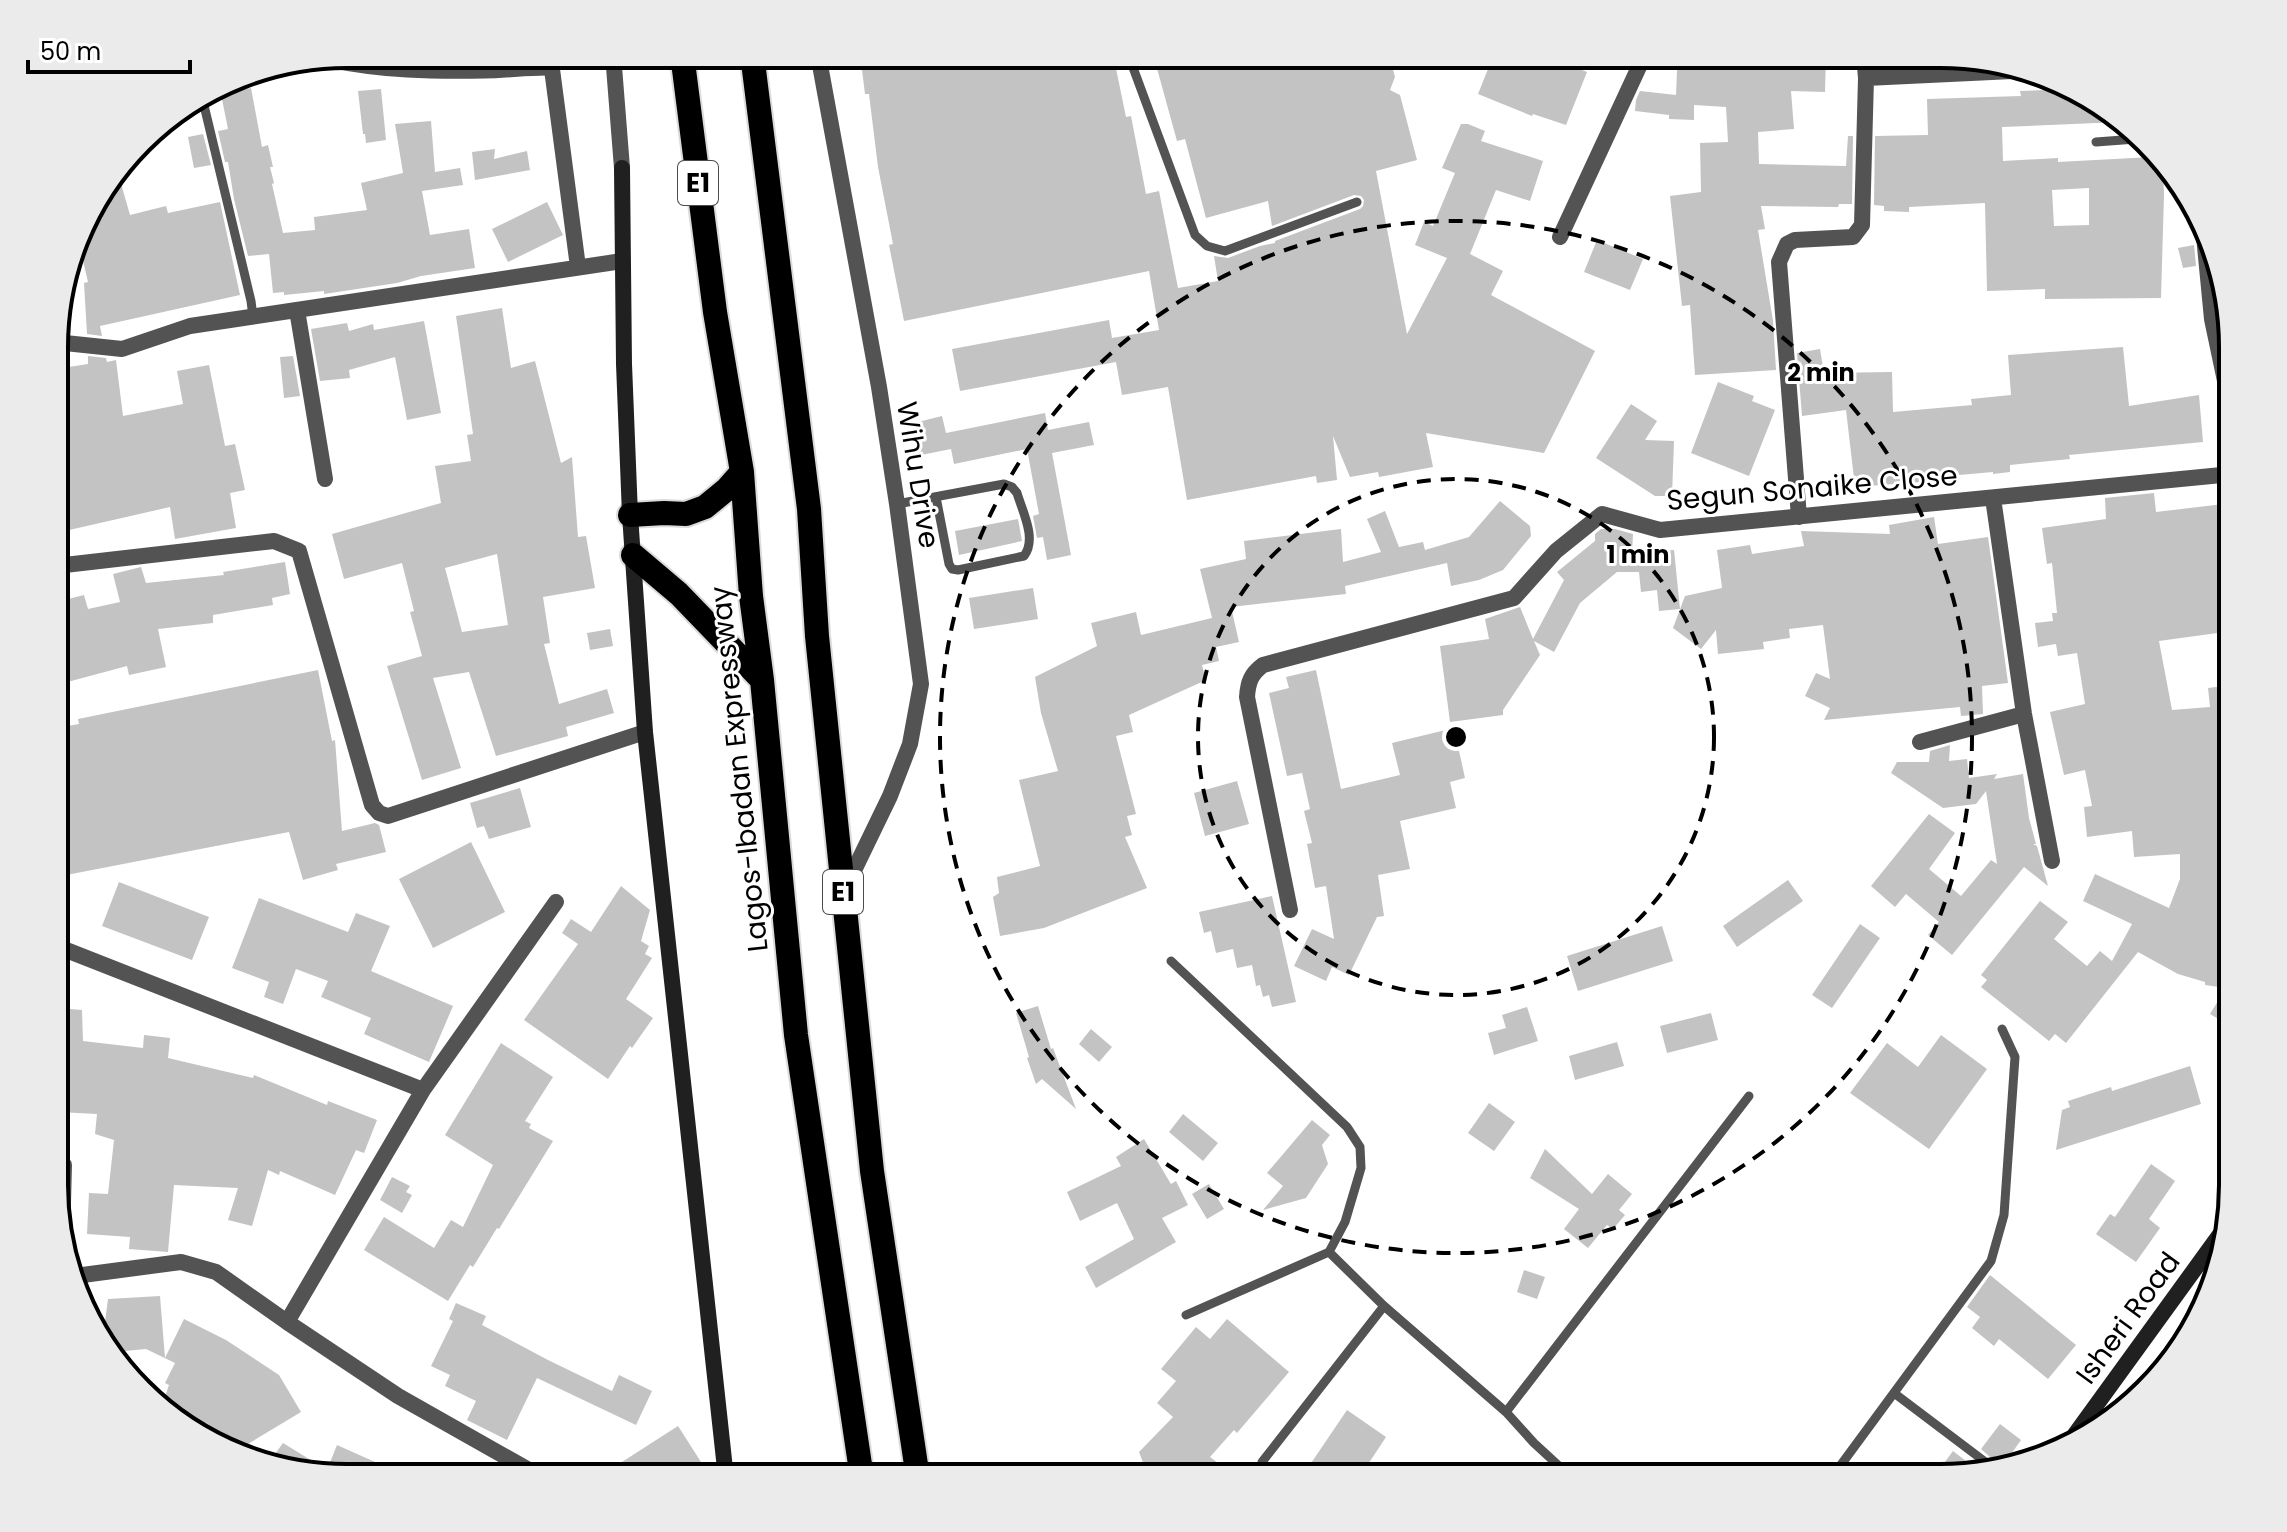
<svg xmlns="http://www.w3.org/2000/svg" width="2287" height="1532" font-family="Poppins,sans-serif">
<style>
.building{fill:#c3c3c3;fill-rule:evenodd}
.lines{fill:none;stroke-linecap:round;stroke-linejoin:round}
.highway-casing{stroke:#dbdbdb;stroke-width:28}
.lane{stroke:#535353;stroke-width:9}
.street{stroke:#535353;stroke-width:16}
.secondary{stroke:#202020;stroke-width:16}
.highway{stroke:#000;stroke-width:24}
.ring{fill:none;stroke:#000;stroke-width:4;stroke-dasharray:14 10}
.labels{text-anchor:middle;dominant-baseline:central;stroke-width:6;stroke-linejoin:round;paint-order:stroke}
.shield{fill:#fff;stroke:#4c4c4c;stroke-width:2}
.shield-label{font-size:26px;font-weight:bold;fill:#000}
.street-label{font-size:28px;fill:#000;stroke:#fff}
.rim{fill:none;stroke:#000;stroke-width:4}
.centre{fill:#000;stroke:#fff;stroke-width:4}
.ring-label{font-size:24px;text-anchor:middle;font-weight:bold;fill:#000;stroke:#fff;stroke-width:6;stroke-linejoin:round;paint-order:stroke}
</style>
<rect width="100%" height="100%" fill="#fff"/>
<!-- building -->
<path class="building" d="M860,54h253l13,63 5,-1 15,78 13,-3 19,97 40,-7 -4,-25 14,2 32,-12 15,-3v-2l85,-32 3,-3 1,-6 -3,-4 -7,-1 -82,31 -4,-25 -62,17 -21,-79 -8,2 -24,-87h236l6,23 -5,13 10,5 17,65 -41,11 31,163 40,-76 -32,-13 9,-23 9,4 22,-53 -13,-5 19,-44h7l17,7 -4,10 62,20 -13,40 -34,-11 -26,64 33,17 -12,24 104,56 -51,102 -118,-20 7,34 -54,10 -1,-5 -28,5 -17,-41 4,44 -20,3 -1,-7 -129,24 -19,-113 -46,8 -6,-33 -156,29 -8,-42 157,-29 3,18 47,-8 -10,-59 -245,50 -15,-76 4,-1 -15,-77 -9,-73h-4z
M1494,54h38l14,6 1,-4 40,16 -21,53 -33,-11 -1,2 -54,-22z
M1683,54h143l-1,38 -34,-1 3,38 -36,3 1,32 87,2 2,-30h5l-1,68h-13l-1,3 -77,-1 4,23 -7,1 15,91 3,49 -81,5 -5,-70 -8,1 -12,-110 31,-4 -1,-49 28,-1 -2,-35 -32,-2v15l-25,-1v-4l-34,-4 1,-11 4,-9 36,4 1,-25h5z
M251,88l11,59 6,-2 5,22h-3l4,16 -2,1 11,49 32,-3 -1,-13 53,-7 -6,-27 42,-10 -8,-49 36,-3 4,51 25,-4 3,17 -41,6 8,44 39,-6 6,39 -54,8 -24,7 -73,11v-3l-40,4v-3l-11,1 -4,-39 -21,2 -14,-57 -6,-37h-3l-7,-31 10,-2 -7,-35z
M381,89l5,51 -20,3 -1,-9h-2l-5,-43z
M2073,89l30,15 17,18 -118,5 1,34 55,-3v4l94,-5 11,11 1,27 -3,103 -116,1v-10l-58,2 -2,-88 -76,4v5l-25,-1v-5l-10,-1 1,-69 53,-1 -1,-36 94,-3 -1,-5zM2089,188v37l-35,1 -2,-36z
M203,134l8,31 -17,3 -6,-31z
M495,149l-1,10 33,-8 3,19 -55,10 -3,-28z
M118,173l12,42 36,-9 2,7 52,-11 20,93 -140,31 2,10 -15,-2 -3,-51 4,-1 -10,-43 6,-22z
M547,202l16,33 -55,27 -16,-33z
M1597,240l46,19 -13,31 -46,-18z
M2194,245l2,21 -13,2 -5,-20z
M502,308l9,60 24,-7 26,102 11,-6 6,80 8,-1 9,52 -52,9 7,46 -6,1 15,60 48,-15 7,24 -48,14 2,9 -72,20 -27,-84 -36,6 28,90 -39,12 -35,-114 35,-10 -12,-44 4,-1 -12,-48 -58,16 -12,-45 109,-31 -6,-37 36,-5 -4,-26 6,-1 -17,-118zM497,554l11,71 -46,7 -17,-64z
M424,321l17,92 -34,7 -12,-63 -46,13 1,8 -30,3 -9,-52 36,-6 2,8 24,-7 1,6z
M2123,347l6,59 70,-11 4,47 -134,13 1,4 -60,6v7l-17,2v-2l-45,4v4l-93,7 -9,-77 -44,6 -5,-63 23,-4 4,24 68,-1 1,40 79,-7 -1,-6 40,-4 -3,-40z
M88,356l18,2 1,4 9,-2 7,56 60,-12 -6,-33 32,-6 16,81 10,-2 10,46 -15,3 6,35 -61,11 -5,-32 -114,26v-164l32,-5z
M293,356l7,40 -16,2 -4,-41z
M1718,382l36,14 -2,5 23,9 -26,66 -58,-23z
M1631,404l26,17 -12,19 29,1 -2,55h-17l-59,-38z
M1045,413l3,17 41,-8 5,23 -42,8 19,102 -24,5 -4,-23 -6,1 -4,-22 6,-2 -12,-65 -73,15 -3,-15 -30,6 -7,-32 28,-7 4,17z
M2154,493l2,19 76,-9v26h-4l4,37v65l-73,10 13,69 38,-3 -2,-19 24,-3v342l-22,-13 16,-26 -21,-3v-3l-27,-8 -40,-22 -72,91 -11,-9 -6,7 -68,-54 6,-7 -6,-5 59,-74 28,21 -14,17 33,27 13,-15 12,10 20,-37 -49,-23 12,-27 74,34 11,-29v-25l-46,3 -2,-26 -45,6 -3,-30 8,-1 -7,-36 -21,5 -14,-63 35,-8 -8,-51 -19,3 -2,-12 -18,3 -3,-24 18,-2 -1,-8h5l-5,-50 -5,1 -5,-36 64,-9 -1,-21z
M1500,501l30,25 1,10 -28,34 -24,10 -28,6 -4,-23 -102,23 1,8 -115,13 8,35 -23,5 3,14 -17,4 4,15 -77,35 4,17 -17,4 20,78 -9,2 5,19 -7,2 22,51 -103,40 -44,8 -7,-39 6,-4 -2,-16 43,-11 -21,-86 39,-9 -17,-58 -6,-36 62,-31 -6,-23 45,-11 5,23 71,-17 -12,-49 46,-10 -2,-18 97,-12 2,33 38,-10 -14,-33 18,-8 14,36 24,-5 2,8 44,-13z
M1934,517l4,27 50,-7 20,146 -26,3 1,28 -22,2 -1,-9 -136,13 6,-12 -25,-12 11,-23 14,6 -7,-54 -34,4 1,9 -27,4 1,7 -46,5 -2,-24 -15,19 -28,-21 12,-32 37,-8 -5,-38 33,-5 2,9 52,-8 -3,-15 89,3 -1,-9z
M1018,519l4,22 -63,14 -4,-24z
M1601,529h14l18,5 -1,20 42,-4 6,59 -21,2 -2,-21 -16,2 -2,-20h-22l-37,31 -26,49 -20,-11 6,14 -37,55v5l-53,7 -10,-76 49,-7 -4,-20 35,-12 13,32 31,-59 -7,-8 38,-31v-7z
M285,562l5,32 -18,4 1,7 -60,10v8l-55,6 8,38 -37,8 -2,-9 -67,18 -4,-14v-68l28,-7 4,14 32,-7 -7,-28 28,-7 5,16 78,-8 -1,-3z
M1033,588l5,31 -64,10 -5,-31z
M610,629l3,17 -23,4 -3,-17z
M318,670l14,71 3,-1 7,91 33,-8 4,2 7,27 -50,12 2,6 -35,10 -14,-48 -233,45 6,-45 -6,-11v-93l23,-4 -1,-5z
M1316,670l25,119 59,-14 -8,-32 62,-15 11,50 -15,4 6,26 -56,13 10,48 -32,6 6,41 -7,1 -28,58 -17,-8 -6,14 -32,-15 18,-37 22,10 -8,-53 -11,2 -8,-44 5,-1 -8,-32 6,-2 -8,-36 -15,3 -18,-83 20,-5 -3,-11z
M1950,745l-1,16 18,-2 2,19 28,-4 -3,5 29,-5 6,44 7,26h-3l4,2 11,40 -24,-19 -72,88 -24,-20 11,-13 -33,-28 -11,13 -24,-21 58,-72 26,19 -26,36 32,27 30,-36 6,4 -11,-73 -10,13 -33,4 -52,-35 6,-11h32l1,-11z
M1237,781l12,43 -44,12 -11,-43z
M520,788l11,39 -42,12 -5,-13 -7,2 -7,-25z
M471,842l34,70 -72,36 -34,-69z
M1788,880l15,21 -66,46 -14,-21z
M119,882l90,35 -17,43 -90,-34z
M621,886l29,24 -9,31 8,5 -4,8 7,4 -26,41 27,19 -21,30 -2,-2 -22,33 -84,-59 54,-76 -16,-11 9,-14 20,13z
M1272,896l24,106 -24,5 -3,-12 -6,2 -3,-12 -4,1 -4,-21 -15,3 -4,-19 -17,4 -5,-22 -7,2 -5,-21z
M259,898l89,34 8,-19 34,13 -19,45 82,35 -24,56 -65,-28 7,-16 -50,-21 7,-16 -32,-12 -13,35 -19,-7 5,-15 -37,-14z
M1860,924l20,14 -48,70 -20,-13z
M1662,926l11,35 -95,30 -11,-35z
M1038,1006l13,43 2,-1 23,61 -34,-30 -6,5 -9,-26 2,-1 -13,-44z
M1527,1007l11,34 -44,14 -6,-22 18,-5 -4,-13z
M58,1008l24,2 1,31 60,7 1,-13 26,3 -2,20 85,20 1,-3 73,30 1,-4 49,19 -13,33 -8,-3 -21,45 -55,-24 -1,4 -11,-5 -16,56 -24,-6 10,-32 -64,-3 -6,67 -39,-3 1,-12 -43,-3 2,-41 19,1 6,-54 -19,-6 2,-20 -39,-2 5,-60h-6z
M1711,1013l7,27 -51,13 -7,-27z
M1091,1029l21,18 -13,15 -20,-18z
M1941,1035l46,34 -58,80 -79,-56 37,-50 31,24z
M1617,1042l7,24 -49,14 -6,-24z
M501,1043l52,34 -28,44 6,3 -2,4 24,13 -54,88 -2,-1 -24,39 -3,-2 -22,36 -84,-51 20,-33 50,31 17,-28 12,7 30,-62 -48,-30z
M2190,1066l11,38 -145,46 6,-40 8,-3 -2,-6 43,-14 1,4z
M1489,1103l26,19 -21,29 -26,-18z
M1183,1114l35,29 -15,18 -34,-29z
M1312,1120l18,15 -8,10 6,19 -22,34 -43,12 20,-24 -16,-13z
M1144,1139l27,45 5,-3 12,24 -26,13 14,24 -80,46 -11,-21 49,-28 -17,-36 -37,18 -13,-29 54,-26 -5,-9z
M1545,1149l47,45 16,-20 24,20 -13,16 6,5 -12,14 -6,-4 -19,23 -24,-19 15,-20 -49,-31z
M2151,1164l24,17 -26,38 11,9 -24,34 -40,-28 14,-20 5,3z
M392,1177l18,9 -4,6 6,3 -10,18 -22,-13z
M1209,1184l15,25 -17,10 -15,-25z
M1524,1270l21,7 -8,22 -20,-7z
M1990,1275l86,70 -28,34 -49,-40 -5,7 -22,-18 8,-11 -13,-10z
M160,1296l5,62 19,-39 42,21 53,35 22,37 -68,41 -31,-16 -15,-25 -6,13 -19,-20 7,-20 -4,-2 10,-20 -29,-14 -32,3 -1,-16 -8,-14 3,-23z
M456,1303l30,13 -4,9 66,35 64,31 7,-16 33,16 -16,34 -99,-47 -30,62 -40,-20 9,-19 -31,-15 5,-11 -19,-9 22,-45 -4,-2z
M1227,1319l62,53 -52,61 -3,-3 -24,27 28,21h-89l-10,-26 34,-35 -16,-14 19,-22 -15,-12 35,-42 14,12z
M1347,1410l39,27 -27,41h-58z
M2000,1424l21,16 -17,24 -5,1 -18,-16z
M678,1426l23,36 -25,16h-79z
M283,1443l44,27 10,-25 47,21 -5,12h-32l-80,-13z
M1953,1451l17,13 2,-3 11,9 -24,7h-25z"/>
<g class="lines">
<!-- highway casing -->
<g class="highway-casing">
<path id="highway" d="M682,54l33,258 27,160 9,124 11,84 34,355 66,443
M752,54l57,455 8,127 55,535 46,307
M630,515l34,-2 22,1 19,-7 22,-18 15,-17
M633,555l46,39 83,86"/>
</g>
<!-- lane -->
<path class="lane" d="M1128,54l67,181 12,11 18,5 132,-49
M330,63c51,11 103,12 155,11 22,0 45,-4 68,-3
M202,97l49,204 2,16
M2096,142l40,-3
M897,504l107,-20 8,3 5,6c6,20 20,46 7,63l-66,14 -6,-1 -3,-5 -13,-67
M1171,961l176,166 13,20 1,21 -16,54 -16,30 -143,63
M1329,1252l55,54 122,106 28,31 38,35
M1894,1393l98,74
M2095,1407l13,11
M1506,1412l243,-316
M1262,1462l122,-156
M1832,1477l159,-216 13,-46 11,-158 -13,-28"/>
<!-- street -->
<path class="street" d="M550,54l28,213
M613,54l9,114
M818,54l61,333 18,117 24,180 -11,60 -20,52 -46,95
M1866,78l169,-8
M2204,236l8,83 20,95
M1560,237l85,-183
M297,310l28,169
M56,340l9,3 57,6 68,-23 432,-65
M1993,498l31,216 28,147
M1799,517l-20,-255 8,-18 8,-4 58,-3 9,-12 4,-147 -2,-24
M56,566l218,-25 25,10 73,254 7,8 9,3 257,-84
M1920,742l104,-28
M1290,910l-43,-213c1,-15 4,-23 16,-32l251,-67 42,-47 46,-37 58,16 572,-56
M56,946l367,144
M62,1239l2,-74
M75,1276l106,-14 35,10 71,50 111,74 145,82
M287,1322l136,-232 133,-188
M505,1478l8,-16"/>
<!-- secondary -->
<path class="secondary" d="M622,168l2,196 6,151 15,217 81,746
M2068,1444l161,-222"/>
<!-- highway -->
<use href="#highway" class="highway"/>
</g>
<!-- distance rings -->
<g class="ring">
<circle cx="1456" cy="737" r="258"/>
<circle cx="1456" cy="737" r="516"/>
</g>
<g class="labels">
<!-- shield labels -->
<g class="shield">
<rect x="678" y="161" width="40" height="44" rx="6"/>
<rect x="823" y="870" width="40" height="44" rx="6"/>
</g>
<g class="shield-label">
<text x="698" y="183">E1</text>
<text x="843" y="892">E1</text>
</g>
<!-- street labels -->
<g class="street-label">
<text transform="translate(918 475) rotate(81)">Wihu Drive</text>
<text transform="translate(1812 488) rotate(-5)">Segun Sonaike Close</text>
<text transform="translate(739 769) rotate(-96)">Lagos-Ibadan Expressway</text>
<text transform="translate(2128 1318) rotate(-54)">Isheri Road</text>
</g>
</g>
<!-- crop -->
<path d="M0 0H2287V1532H0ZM347 68H1940A279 279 0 0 1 2219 347V1185A279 279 0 0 1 1940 1464H347A279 279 0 0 1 68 1185V347A279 279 0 0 1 347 68Z" fill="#ebebeb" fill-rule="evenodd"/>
<path class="rim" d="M347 68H1940A279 279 0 0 1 2219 347V1185A279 279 0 0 1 1940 1464H347A279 279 0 0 1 68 1185V347A279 279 0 0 1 347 68Z"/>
<circle cx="1456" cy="737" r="12" class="centre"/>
<g class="ring-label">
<text x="1821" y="381">2 min</text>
<text x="1638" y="563">1 min</text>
</g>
<!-- scale -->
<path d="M28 60v12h162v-12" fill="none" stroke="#000000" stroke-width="4"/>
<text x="40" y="60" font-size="24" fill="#000000" stroke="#ffffff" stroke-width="6" paint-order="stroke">50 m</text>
</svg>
